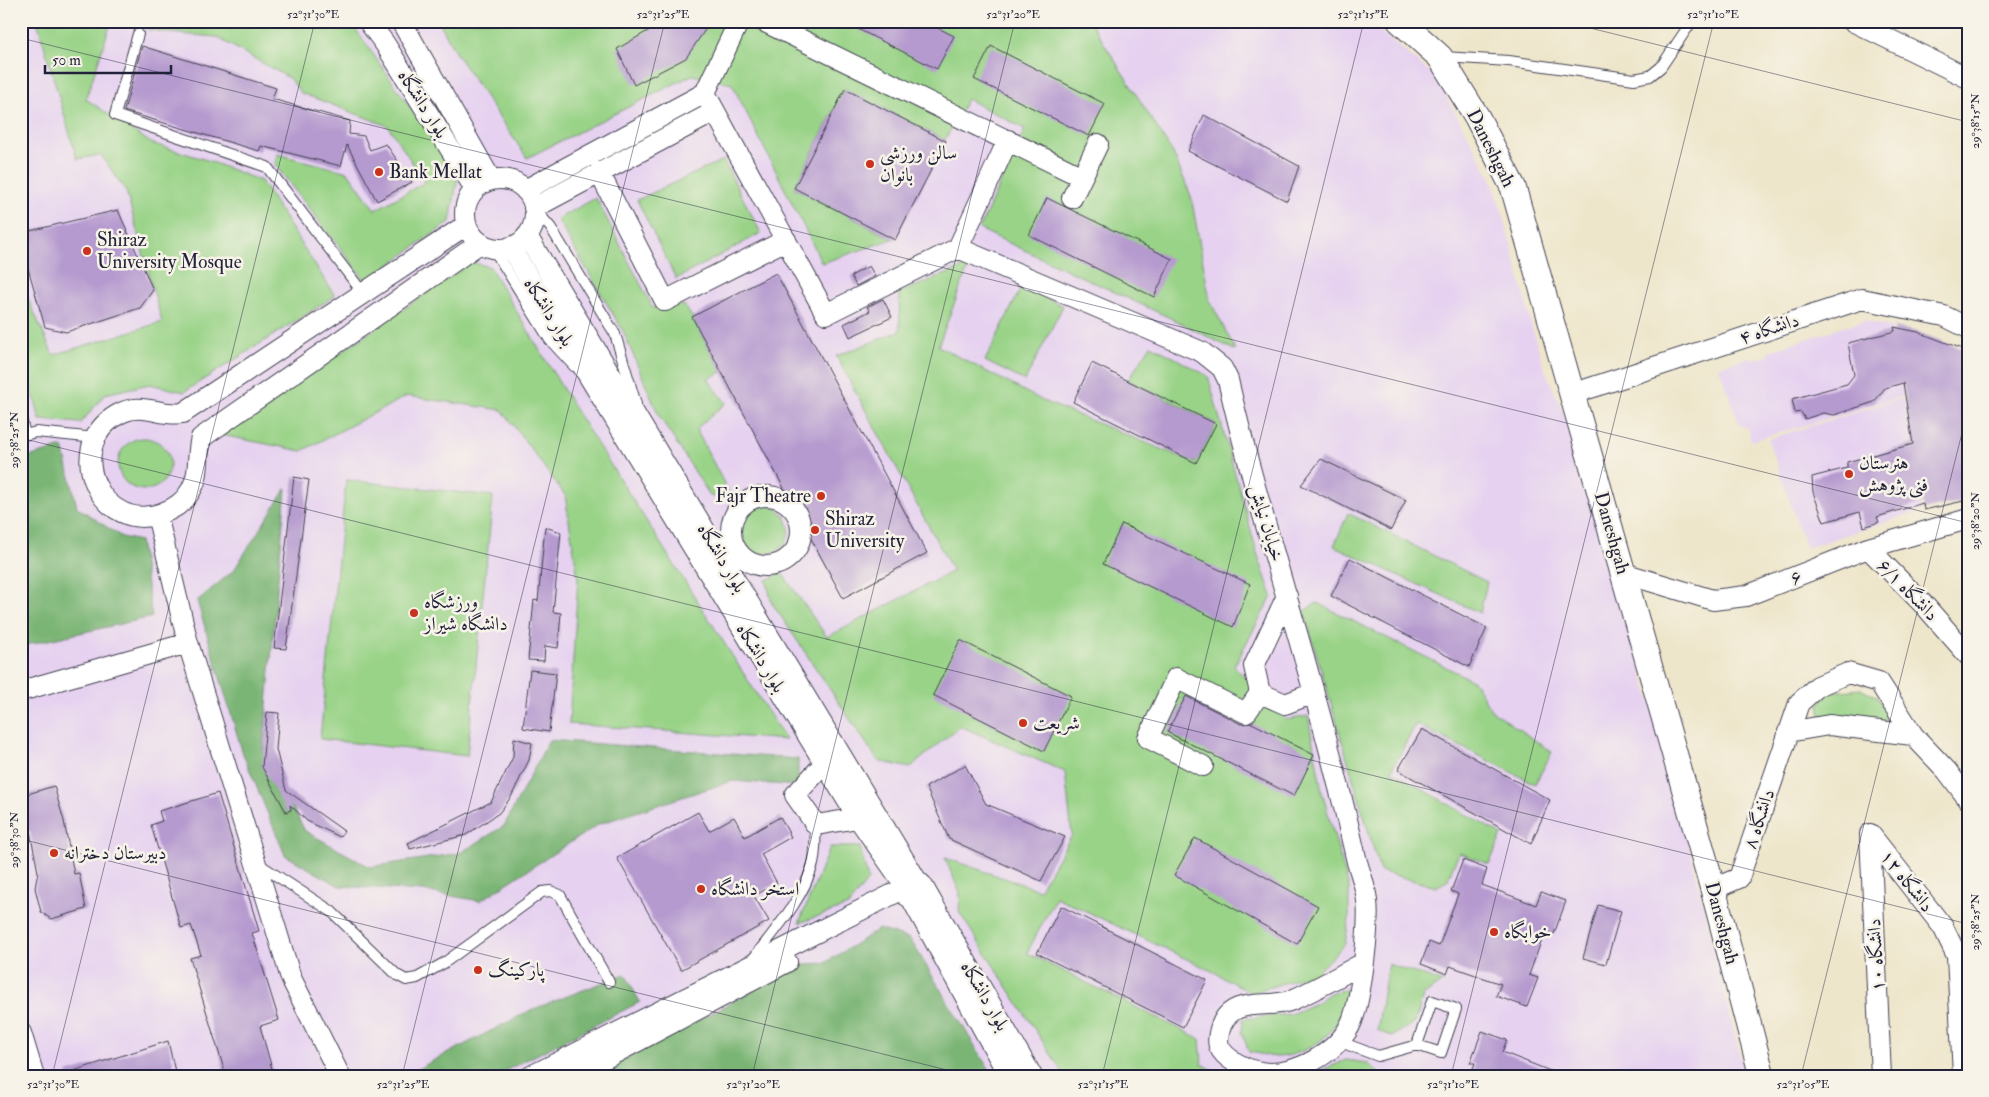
<svg xmlns="http://www.w3.org/2000/svg" width="1989" height="1097" font-family="'IM FELL Double Pica',Amiri,serif">
<style>
.built{fill:#e6d2f0}
.green{fill:#99d387;stroke:#5e7a61}
.forest{fill:#7ab574;stroke:#4e6c58}
.building{fill:#b59acf}
.lines{fill:none;stroke-linecap:round;stroke-linejoin:round}
.service-casing{stroke:#413f51;stroke-width:12}
.minor-casing{stroke:#413f51;stroke-width:22}
.tertiary-casing{stroke:#413f51;stroke-width:27}
.service{stroke:#fff;stroke-width:10}
.minor{stroke:#fff;stroke-width:20}
.tertiary{stroke:#fff;stroke-width:25}
.ticks{fill:none;stroke:#22223b;stroke-width:1;stroke-opacity:0.45}
.poi-dot{fill:#c8321e;stroke:#f7f3e8;stroke-width:2}
.labels{text-anchor:middle;dominant-baseline:central;stroke-width:5;stroke-linejoin:round;paint-order:stroke}
.street-label{font-size:19px;fill:#22223b;stroke:#f7f3e8}
.poi-label{font-size:19px;fill:#22223b;stroke:#f7f3e8;text-anchor:start}
.neatline{fill:none;stroke:#22223b;stroke-width:2}
.ticks-label{font-size:12px;text-anchor:middle;fill:#22223b}
</style>
<rect width="100%" height="100%" fill="#f7f3e8"/>
<filter id="ink" filterUnits="userSpaceOnUse"><feTurbulence type="fractalNoise" baseFrequency=".02" numOctaves="2"/><feDisplacementMap in="SourceGraphic" scale="10" xChannelSelector="R" yChannelSelector="G"/><feConvolveMatrix kernelMatrix="1 2 1 2 8 2 1 2 1" color-interpolation-filters="sRGB"/></filter>
<filter id="wash" filterUnits="userSpaceOnUse"><feTurbulence type="fractalNoise" baseFrequency=".0096" numOctaves="4" result="noise"/><feDisplacementMap in="SourceGraphic" scale="20" xChannelSelector="R" yChannelSelector="G"/><feGaussianBlur stdDeviation="1.12" result="paint"/><feColorMatrix in="noise" values="0 0 0 0 0 0 0 0 0 0 0 0 0 0 0 0 0 1.4 0 .05"/><feComposite in="paint" operator="in"/></filter>
<g filter="url(#wash)">
<rect width="100%" height="100%" fill="#eee6cb"/>
<!-- built -->
<path class="built" d="M21,21h1346l68,55 55,100 13,38 31,120 12,38 24,56 99,336 76,312h-1724z
M1863,321l28,6 13,69 -153,45 -3,-12 -8,-4 -21,-58 30,-10 3,3 16,-4v-5z
M1904,398l18,112 -116,38 -38,-109z"/>
<!-- green -->
<path class="green" d="M37,21h313l108,155 -8,46 -84,59 -91,-116 2,-11 71,18 27,38 50,-28 -37,-56 -87,-33 -12,-15 -73,-41 -48,-4 -57,-11 -25,77 65,44 56,17 54,21 74,115 -151,96 -34,-8 -45,10 -24,29 -41,-3 -19,-74v-63l32,72 109,-33 -36,-131 -25,-36 -24,4z
M439,21h651l83,132 18,43 19,105 26,50 -55,-28 -202,-94 46,-100 -58,-30 -22,41 -100,-51 -51,99 99,51 -71,24 -90,-179 -40,-9 -165,83 -72,-106z
M723,160l38,73 -85,46 -39,-79z
M596,198l57,110 31,-3 8,12 30,55 -14,7 18,24 -30,26 33,64 -18,4 -52,-81 -36,-85 -66,-112z
M472,262l18,5 85,142 211,331 -217,-16 9,-146 -13,-83 -63,-85 -95,-14 -105,55 -81,-16z
M969,265l-31,81 105,55 153,62 20,-39 -88,-44 23,-35 57,31 50,180 14,40 -38,70 53,54 21,-4 14,76 27,96v31l-4,25 -29,29 -65,20 -37,-21 -158,-75 -29,56 173,86 2,25 22,12h-159l-106,-164 1,-19 -15,-35 94,32 33,-55 -7,-63 -105,-46 -50,42 -32,-7 -106,-158 -6,-23 16,-7 45,64 126,-66 -117,-215 64,-25 -1,-38z
M1022,286l41,20 -38,75 -40,-20z
M118 464a26 26 0 1 1 52 0a26 26 0 1 1-52 0Z
M346,480l147,16 -26,260 -147,-17z
M741 530a24 24 0 1 1 48 0a24 24 0 1 1-48 0Z
M1348,513l139,69 -7,31 -146,-67z
M1317,603l157,78 17,29 61,42 -17,32 -119,-60 -25,47 111,64 -13,29 -30,-11 -12,28 -11,6 -56,-16 -76,-260z
M1862,689l15,7 12,24 -13,4 -55,-7 -2,-13 11,-12z
M830,847h30l8,33 -20,26 -49,17z
M1388,964l54,18 -19,14 -8,27 -23,13 -15,-5z
M1347,989c-2,9 -4,19 -7,27 -8,23 -40,41 -64,41 -9,-1 -18,-4 -27,-5l-7,-19 1,-14 48,-5 25,-11 14,-10z
M1346,1060l21,3 15,13h-74z"/>
<!-- forest -->
<path class="forest" d="M63,447l14,60 45,30 18,4 12,76 -131,29v-187z
M286,488l-23,263 42,80 65,36 90,-14 44,-27 45,-86 249,19v27l-66,-5 -133,43 -119,77 -57,-10 -84,-5 -54,-31 -42,-101 -46,-153 37,-31z
M879,929l31,10 83,137h-400l211,-112 21,-1z
M625,974l15,28 -145,74h-91l127,-66z"/>
<g id="blocks">
<!-- building -->
<path class="building" d="M665,21h46l-25,37 -52,27 -17,-36z
M842,21h82l30,15 -17,33z
M142,46l134,42 -4,11 78,22 -1,13 15,2 6,14 16,-6 26,38 -35,19 -30,-56 -6,21 -80,-20 -2,5 -135,-40z
M991,46l114,58 -16,32 -115,-57z
M845,89l101,52 -51,99 -101,-52z
M1204,115l95,51 -12,35 -99,-50z
M1047,198l125,61 -18,38 -125,-62z
M118,210l35,80 -13,18 -74,24 -21,-5 -24,-83v-11z
M869,266l6,10 -19,10 -5,-10z
M776,273l151,280 -84,45 -151,-281z
M883,299l9,18 -42,20 -6,-13 26,-13 -3,-4z
M1894,327l24,5 50,19v149l-44,10 -1,-7 -46,14 2,5 -15,5 -4,-15 -36,10 -11,-30 -1,-15 35,-9v-6l66,-18 -10,-61 -18,5 -11,14 -40,13 -11,-2 -18,6 -4,-7 -6,1 -3,-14 55,-15 7,-9 -6,-32 47,-12z
M1092,363l124,61 -20,39 -123,-61z
M1321,459l85,41 -15,30 -90,-45z
M294,477l15,3 -23,169 -12,-1z
M1122,524l128,60 -17,43 -130,-63z
M545,527l16,5 -8,80 8,1 -3,35 -13,-2 -1,15 -16,-1 6,-60 4,1z
M1350,558l137,70 -18,39 -138,-71z
M960,640l111,56 -27,55 -111,-56z
M530,670l26,3 -7,59 -26,-4z
M1186,696l55,28 11,-1 62,32 -20,41 -127,-64z
M267,712l12,1 -3,36 10,41 58,41 -4,6 -33,-16 -17,-16 1,5 -5,2 -24,-45z
M1422,729l128,71 -19,44 -133,-74z
M514,738l18,5 -3,17 -18,37 -12,16 -33,22 -56,14 -2,-6 83,-41 22,-45z
M965,765l21,39 79,33 -24,44 -92,-42 -23,-52z
M54,786l10,35 10,53 5,-1 7,36 -35,10 -10,-7 -6,-24 3,-16 -8,-41 -9,1v-36z
M218,793l41,138 -7,2 27,87 -19,6 14,50h-48l-36,-118 11,-3 -10,-30 -10,3 -30,-103 11,-4 -3,-10z
M698,812l11,19 25,-14 11,20 35,-20 11,20 -30,17 16,29 -23,13 15,25 -88,49 -64,-112z
M1195,838l123,68 -21,38 -123,-69z
M1463,860l24,9 -5,16 54,20 5,-13 25,9 -12,33 -9,-3 -16,44 9,3 -11,29 -31,-11 5,-12 -51,-18 -3,8 -26,-10 8,-22 10,4 19,-52 -7,-3z
M1598,905l23,6 -15,53 -23,-6z
M1061,906l146,74 -24,47 -146,-74z
M1482,1031l25,9 -5,12 61,24h-93l5,-13h-5z
M168,1041l8,35h-108l-1,-3z"/>
</g>
</g>
<g filter="url(#ink)">
<use href="#blocks" fill-opacity="0" stroke="#413f51" stroke-width="1"/>
<g class="lines">
<!-- service casing -->
<g class="service-casing">
<path id="service" d="M138,34l-23,81 152,52 96,126
M1443,57l66,4 125,18 16,-3 11,-9 31,-46
M534,208l17,20 64,106 21,70
M493,248l57,92 24,26
M21,418l4,17
M21,436l15,-4 60,6
M257,863l74,48 66,64 9,5 11,-2 27,-15 98,-71 8,-1 10,4 49,87
M753,959c22,-29 50,-60 60,-95 3,-12 2,-27 3,-39
M1338,1041l40,15 39,-11 24,8 15,-44 -24,-8 -15,44"/>
</g>
<!-- minor casing -->
<g class="minor-casing">
<path id="minor" d="M368,21l17,23 90,145
M401,21l90,159
M763,21l319,156
M1852,21l116,57
M705,93l121,221 132,-66 50,-108
M705,93l34,-72
M599,172l66,129 121,-61
M465 214a35 35 0 1 1 70 0a35 35 0 1 1-70 0Z
M525,190l180,-97
M1072,198l26,-54
M534,208l180,-96
M466,225l-283,188c-24,4 -41,-13 -66,2 -56,33 -15,121 45,98 12,-4 23,-12 29,-23 10,-17 5,-34 10,-52l279,-195
M527,236l390,645
M510,247l348,571 48,69
M958,248l244,104 20,16 6,12c31,136 77,268 110,404 7,26 13,52 19,78 4,13 9,26 10,39 3,24 -6,98 -15,120 -12,31 -59,57 -91,51 -14,-2 -36,-12 -42,-26 -2,-6 0,-14 2,-20 12,-31 47,-16 71,-26 25,-11 48,-24 71,-37
M1572,394l290,-95 82,17 24,12
M731 531a35 35 0 1 1 70 0a35 35 0 1 1-70 0Z
M157,515l31,128 103,335 49,98
M1868,548l58,59 42,48
M1623,573l90,27 33,-4 122,-48 100,-29
M1287,596l-33,70 6,27 25,11 29,-11
M21,691l167,-48
M1788,732l41,-7 84,10
M825,763l-30,32 21,30 42,-7
M1203,766l-55,-28 28,-60 70,35 14,-20
M1870,834l73,93 14,29 6,120
M1870,834l11,242
M1713,889l26,-11 60,-175 19,-17 30,-13 31,9 34,53 34,36 21,28
M924,890l-3,6 -8,3 -6,-3c-5,-12 6,-20 15,-11l110,191
M911,898l98,178
M21,1033l13,43
M531,1076l374,-188
M572,1076l215,-114"/>
</g>
<!-- tertiary casing -->
<g class="tertiary-casing">
<path id="tertiary" d="M1400,21l40,36 37,60 36,70 200,702 49,187"/>
</g>
<!-- service -->
<use href="#service" class="service"/>
<!-- minor -->
<use href="#minor" class="minor"/>
<!-- tertiary -->
<use href="#tertiary" class="tertiary"/>
</g>
</g>
<!-- ticks -->
<path class="ticks" d="M1562,21l406,101M21,38l1947,485M21,438l1947,486M21,839l950,237M52,1076l263,-1055M402,1076l263,-1055M752,1076l263,-1055M1102,1076l262,-1055M1451,1076l263,-1055M1801,1076l167,-667"/>
<!-- markers -->
<g class="poi-dot">
<circle cx="870" cy="164" r="5"/>
<circle cx="379" cy="172" r="5"/>
<circle cx="87" cy="251" r="5"/>
<circle cx="1849" cy="474" r="5"/>
<circle cx="821" cy="496" r="5"/>
<circle cx="815" cy="530" r="5"/>
<circle cx="414" cy="613" r="5"/>
<circle cx="1023" cy="723" r="5"/>
<circle cx="54" cy="853" r="5"/>
<circle cx="701" cy="889" r="5"/>
<circle cx="1494" cy="932" r="5"/>
<circle cx="478" cy="970" r="5"/>
</g>
<g class="labels">
<!-- street labels -->
<g class="street-label">
<text transform="translate(423 104) rotate(58)">بلوار دانشگاه</text>
<text transform="translate(1491 148) rotate(63)">Daneshgah</text>
<text transform="translate(549 312) rotate(58)">بلوار دانشکاه</text>
<text transform="translate(1769 329) rotate(-18)">۴ دانشگاه</text>
<text transform="translate(1267 523) rotate(74)">خیابان نیایش</text>
<text transform="translate(1612 533) rotate(74)">Daneshgah</text>
<text transform="translate(722 558) rotate(59)">بلوار دانشگاه</text>
<text transform="translate(1796 577) rotate(-22)">۶</text>
<text transform="translate(1908 590) rotate(46)">۶/۱ دانشگاه</text>
<text transform="translate(761 658) rotate(59)">بلوار دانشکاه</text>
<text transform="translate(1759 819) rotate(-71)">۸ دانشگاه</text>
<text transform="translate(1907 881) rotate(52)">۱۲ دانشگاه</text>
<text transform="translate(1722 923) rotate(75)">Daneshgah</text>
<text transform="translate(1876 955) rotate(-93)">۱۰ دانشگاه</text>
<text transform="translate(985 996) rotate(60)">بلوار دانشکاه</text>
</g>
<!-- poi labels -->
<g class="poi-label">
<text x="880" y="153">سالن ورزشی<tspan x="880" dy="22">بانوان</tspan></text>
<text x="389" y="172">Bank Mellat</text>
<text x="97" y="240">Shiraz<tspan x="97" dy="22">University Mosque</tspan></text>
<text x="1859" y="463">هنرستان<tspan x="1859" dy="22">فنی پژوهش</tspan></text>
<text x="811" y="496" text-anchor="end">Fajr Theatre</text>
<text x="825" y="519">Shiraz<tspan x="825" dy="22">University</tspan></text>
<text x="424" y="602">ورزشگاه<tspan x="424" dy="22">دانشگاه شیراز</tspan></text>
<text x="1033" y="723">شریعت</text>
<text x="64" y="853">دبیرستان دخترانه</text>
<text x="711" y="889">استخر دانشگاه</text>
<text x="1504" y="932">خوابگاه</text>
<text x="488" y="970">پارکینگ</text>
</g>
</g>
<!-- margin -->
<rect width="1989" height="1097" fill="none" stroke="#f7f3e8" stroke-width="55"/>
<!-- scale -->
<path d="M45 65v8h126v-8" fill="none" stroke="#22223b" stroke-width="2.5"/>
<text x="52" y="65" font-size="15" fill="#22223b" stroke="#f7f3e8" stroke-width="4" paint-order="stroke">50 m</text>
<rect x="28" y="28" width="1934" height="1042" class="neatline"/>
<g class="ticks-label">
<text x="313" y="18">52°31'30"E</text>
<text x="663" y="18">52°31'25"E</text>
<text x="1013" y="18">52°31'20"E</text>
<text x="1363" y="18">52°31'15"E</text>
<text x="1713" y="18">52°31'10"E</text>
<text transform="translate(1975 121) rotate(-90)" y="4">29°38'15"N</text>
<text transform="translate(14 440) rotate(-90)" y="4">29°38'25"N</text>
<text transform="translate(1975 521) rotate(-90)" y="4">29°38'20"N</text>
<text transform="translate(14 840) rotate(-90)" y="4">29°38'30"N</text>
<text transform="translate(1975 922) rotate(-90)" y="4">29°38'25"N</text>
<text x="53" y="1088">52°31'30"E</text>
<text x="403" y="1088">52°31'25"E</text>
<text x="753" y="1088">52°31'20"E</text>
<text x="1103" y="1088">52°31'15"E</text>
<text x="1453" y="1088">52°31'10"E</text>
<text x="1803" y="1088">52°31'05"E</text>
</g>
</svg>
